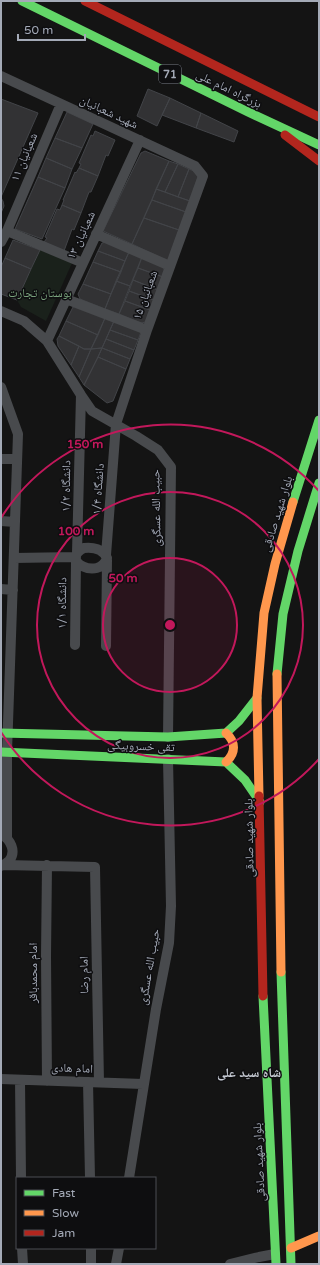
<svg xmlns="http://www.w3.org/2000/svg" width="320" height="1265" font-family="'Varela Round','Noto Naskh Arabic',sans-serif">
<style>
.green{fill:#1a211b}
.building{fill:#323234;stroke:#424448}
.lines{fill:none;stroke-linecap:round;stroke-linejoin:round}
.street{stroke:#484a4d;stroke-width:10}
.fast{stroke:#63d668;stroke-width:9}
.slow{stroke:#ff974d;stroke-width:9}
.jam{stroke:#b3261e;stroke-width:9}
.ring{fill:none;stroke:#c2185b;stroke-width:2}
.labels{text-anchor:middle;dominant-baseline:central;stroke-width:3;stroke-linejoin:round;paint-order:stroke}
.shield{fill:#0e0e10;stroke:#777b85;stroke-width:1}
.shield-label{font-size:11px;font-weight:bold;fill:#a4aab7}
.street-label{font-size:12px;fill:#a4aab7;stroke:#0e0e10}
.park-label{font-size:12px;fill:#7aa37d;stroke:#0e0e10}
.neighbourhood-label{font-size:13px;font-weight:bold;fill:#c5c9d2;stroke:#0e0e10}
.centre{fill:#c2185b;stroke:#0e0e10;stroke-width:2}
.ring-label{font-size:12px;text-anchor:middle;font-weight:bold;fill:#c2185b;stroke:#0e0e10;stroke-width:3;stroke-linejoin:round;paint-order:stroke}
</style>
<rect width="100%" height="100%" fill="#141414"/>
<!-- green -->
<path class="green" d="M40,250l32,13 -26,58 -25,-14 -4,-7z"/>
<!-- building -->
<path class="building" d="M148,89l22,9 -13,28 -20,-10z
M170,98l31,15 -5,15 -34,-13z
M1,99l37,14 -37,84z
M67,112l26,12 -11,24 -27,-10z
M201,113l37,18 -4,11 -38,-14z
M95,131l20,9 -7,16 -2,-1 -8,21 -19,-8 2,-4 -2,-1 12,-28 2,1z
M55,138l27,10 -10,21 -26,-11z
M145,151l24,10 -37,83 -29,-13 38,-78z
M46,158l26,11 -7,19 -27,-11z
M169,161l9,3 -13,28 -9,-3z
M178,164l11,5 -11,28 -13,-5z
M79,168l19,8 -7,16h-2l-8,21 -19,-8 2,-5h-1l12,-28 1,1z
M189,169l7,3 2,5 -8,24 -12,-4z
M38,177l27,11 -23,51 -27,-10z
M156,189l34,12 -4,11 -34,-12z
M1,198l2,3 1,5 -3,7z
M152,200l34,12 -7,18 -35,-12z
M62,205l19,8 -7,17 -2,-1 -8,22 -20,-9 3,-4 -2,-1 12,-28 3,1z
M144,218l35,12 -11,31 -36,-17z
M13,240l27,10 -9,19 -26,-11z
M106,242l23,10 -4,9 -27,-10 4,-8z
M98,251l27,10 -4,11 -28,-10z
M129,252l13,5 -12,29 -14,-5z
M142,257l21,10 2,4 -2,6 -25,-9z
M5,258l26,11 -14,31 -16,-6v-27z
M93,262l28,10 -10,22 -28,-10z
M138,268l25,9 -5,13 -25,-10z
M133,280l25,10 -4,10 -25,-9z
M116,281l14,5 -11,28 -14,-5z
M83,284l28,10 -6,15 -25,-10 -2,-5z
M129,291l25,9 -4,10 -25,-9z
M125,301l25,9 -4,12 -5,1 -22,-9z
M76,306l29,12 -7,17 -32,-14 7,-14z
M105,318l9,3 -12,27 -11,1z
M66,321l32,14 -7,14h-7l-25,-13z
M114,321l27,11 -3,8 -28,-10z
M110,330l28,10 -4,10 -28,-11z
M59,336l20,10 -8,19 -13,-19 -1,-7z
M106,339l28,11 -4,9 -28,-11z
M79,346l5,3h7l-12,28 -8,-12z
M102,348l28,11 -4,10 -28,-12z
M102,348l-4,9 -14,28 -5,-8 12,-28z
M98,357l28,12 -13,32 -6,2 -23,-18z"/>
<g class="lines">
<!-- street -->
<path class="street" d="M1,76l194,90 8,10 -56,154 -31,94 -10,131
M7,231l76,32
M96,234l74,32
M1,242l6,-11 54,-127
M66,299l81,31
M1,311l23,10 23,20 34,54 11,16 44,25 22,14 13,17 -3,270
M47,341l93,-201
M1,387l17,47 -11,318v86
M1,459h16
M1,521l14,1
M84,548c9,-1 19,1 23,10 -7,23 -49,3 -23,-10z
M77,553l4,-158
M14,558l62,-1
M1,589l12,1
M75,645l1,-84
M106,646l1,-86
M4,865l91,2 4,215
M47,865l-1,91 1,125
M1,866c4,-1 5,-3 8,-5 8,-10 1,-22 -8,-27
M1,1079l142,5
M20,1080l1,98
M88,1082l2,96
M129,1178l27,-169 13,-66 2,-37 -3,-147
M22,1248l1,16
M91,1248v16
M116,1264l3,-16
M230,1264l29,-7 16,-3"/>
<!-- fast -->
<path class="fast" d="M22,1l226,111 71,33
M293,502l26,-82
M277,674l6,-60 15,-63 21,-68
M1,733l167,4 58,-4 13,-12 18,-23
M1,752l225,10 19,18 15,22
M281,972l10,292
M263,996l13,268"/>
<!-- slow -->
<path class="slow" d="M277,674l4,298
M226,733c10,9 10,20 0,29
M259,796l-2,-98 7,-85 11,-49 18,-62
M291,1248l28,-12"/>
<!-- jam -->
<path class="jam" d="M85,1l234,116
M285,135l34,26
M259,796l4,200"/>
</g>
<!-- distance rings -->
<circle cx="170" cy="625" r="67" fill="#c2185b" fill-opacity=".12"/>
<g class="ring">
<circle cx="170" cy="625" r="67"/>
<circle cx="170" cy="625" r="133"/>
<path d="M319 759A200 200 0 0 1 1 732M1 518A200 200 0 0 1 319 491"/>
</g>
<g class="labels">
<!-- shield labels -->
<rect class="shield" x="159" y="65" width="22" height="18" rx="3"/>
<g class="shield-label">
<text x="170" y="74">71</text>
</g>
<!-- street labels -->
<g class="street-label">
<text transform="translate(229 89) rotate(26)">بزرگراه امام علی</text>
<text transform="translate(109 112) rotate(25)">شهید شعبانیان</text>
<text transform="translate(24 157) rotate(-67)">شعبانیان ۱۱</text>
<text transform="translate(81 235) rotate(-65)">شعبانیان ۱۳</text>
<text transform="translate(145 295) rotate(-70)">شعبانیان ۱۵</text>
<text transform="translate(66 486) rotate(-89)">دانشگاه ۱/۲</text>
<text transform="translate(98 489) rotate(-86)">دانشگاه ۱/۴</text>
<text transform="translate(156 508) rotate(-91)">حبیب الله عسگری</text>
<text transform="translate(277 514) rotate(-73)">بلوار شهید صادقی</text>
<text transform="translate(62 603) rotate(-89)">دانشگاه ۱/۱</text>
<text transform="translate(141 746) rotate(2)">تقی خسروبیگی</text>
<text transform="translate(249 838) rotate(-91)">بلوار شهید صادقی</text>
<text transform="translate(149 967) rotate(-80)">حبیب الله عسگری</text>
<text transform="translate(33 973) rotate(-90)">امام محمدباقر</text>
<text transform="translate(84 975) rotate(-91)">امام رضا</text>
<text transform="translate(72 1068) rotate(2)">امام هادی</text>
<text transform="translate(259 1162) rotate(-93)">بلوار شهید صادقی</text>
</g>
<!-- park labels -->
<g class="park-label">
<text x="40" y="293">بوستان تجارت</text>
</g>
<!-- neighbourhood labels -->
<g class="neighbourhood-label">
<text x="249" y="1073">شاه سید علی</text>
</g>
</g>
<circle cx="170" cy="625" r="6" class="centre"/>
<g class="ring-label">
<text x="85" y="448">150 m</text>
<text x="76" y="535">100 m</text>
<text x="123" y="582">50 m</text>
</g>
<!-- border -->
<rect width="320" height="1265" fill="none" stroke="#a4aab7" stroke-width="4"/>
<!-- legend -->
<rect x="16" y="1177" width="140" height="72" fill="#0e0e10" stroke="#4a4c53"/>
<rect x="24" y="1190" width="20" height="6" fill="#63d668" stroke="#4a4c53"/>
<text x="52" y="1197" font-size="12" fill="#a4aab7">Fast</text>
<rect x="24" y="1210" width="20" height="6" fill="#ff974d" stroke="#4a4c53"/>
<text x="52" y="1217" font-size="12" fill="#a4aab7">Slow</text>
<rect x="24" y="1230" width="20" height="6" fill="#b3261e" stroke="#4a4c53"/>
<text x="52" y="1237" font-size="12" fill="#a4aab7">Jam</text>
<!-- scale -->
<path d="M18 34v6h67v-6" fill="none" stroke="#a4aab7" stroke-width="2"/>
<text x="24" y="34" font-size="12" fill="#a4aab7" stroke="#0e0e10" stroke-width="3" paint-order="stroke">50 m</text>
</svg>
